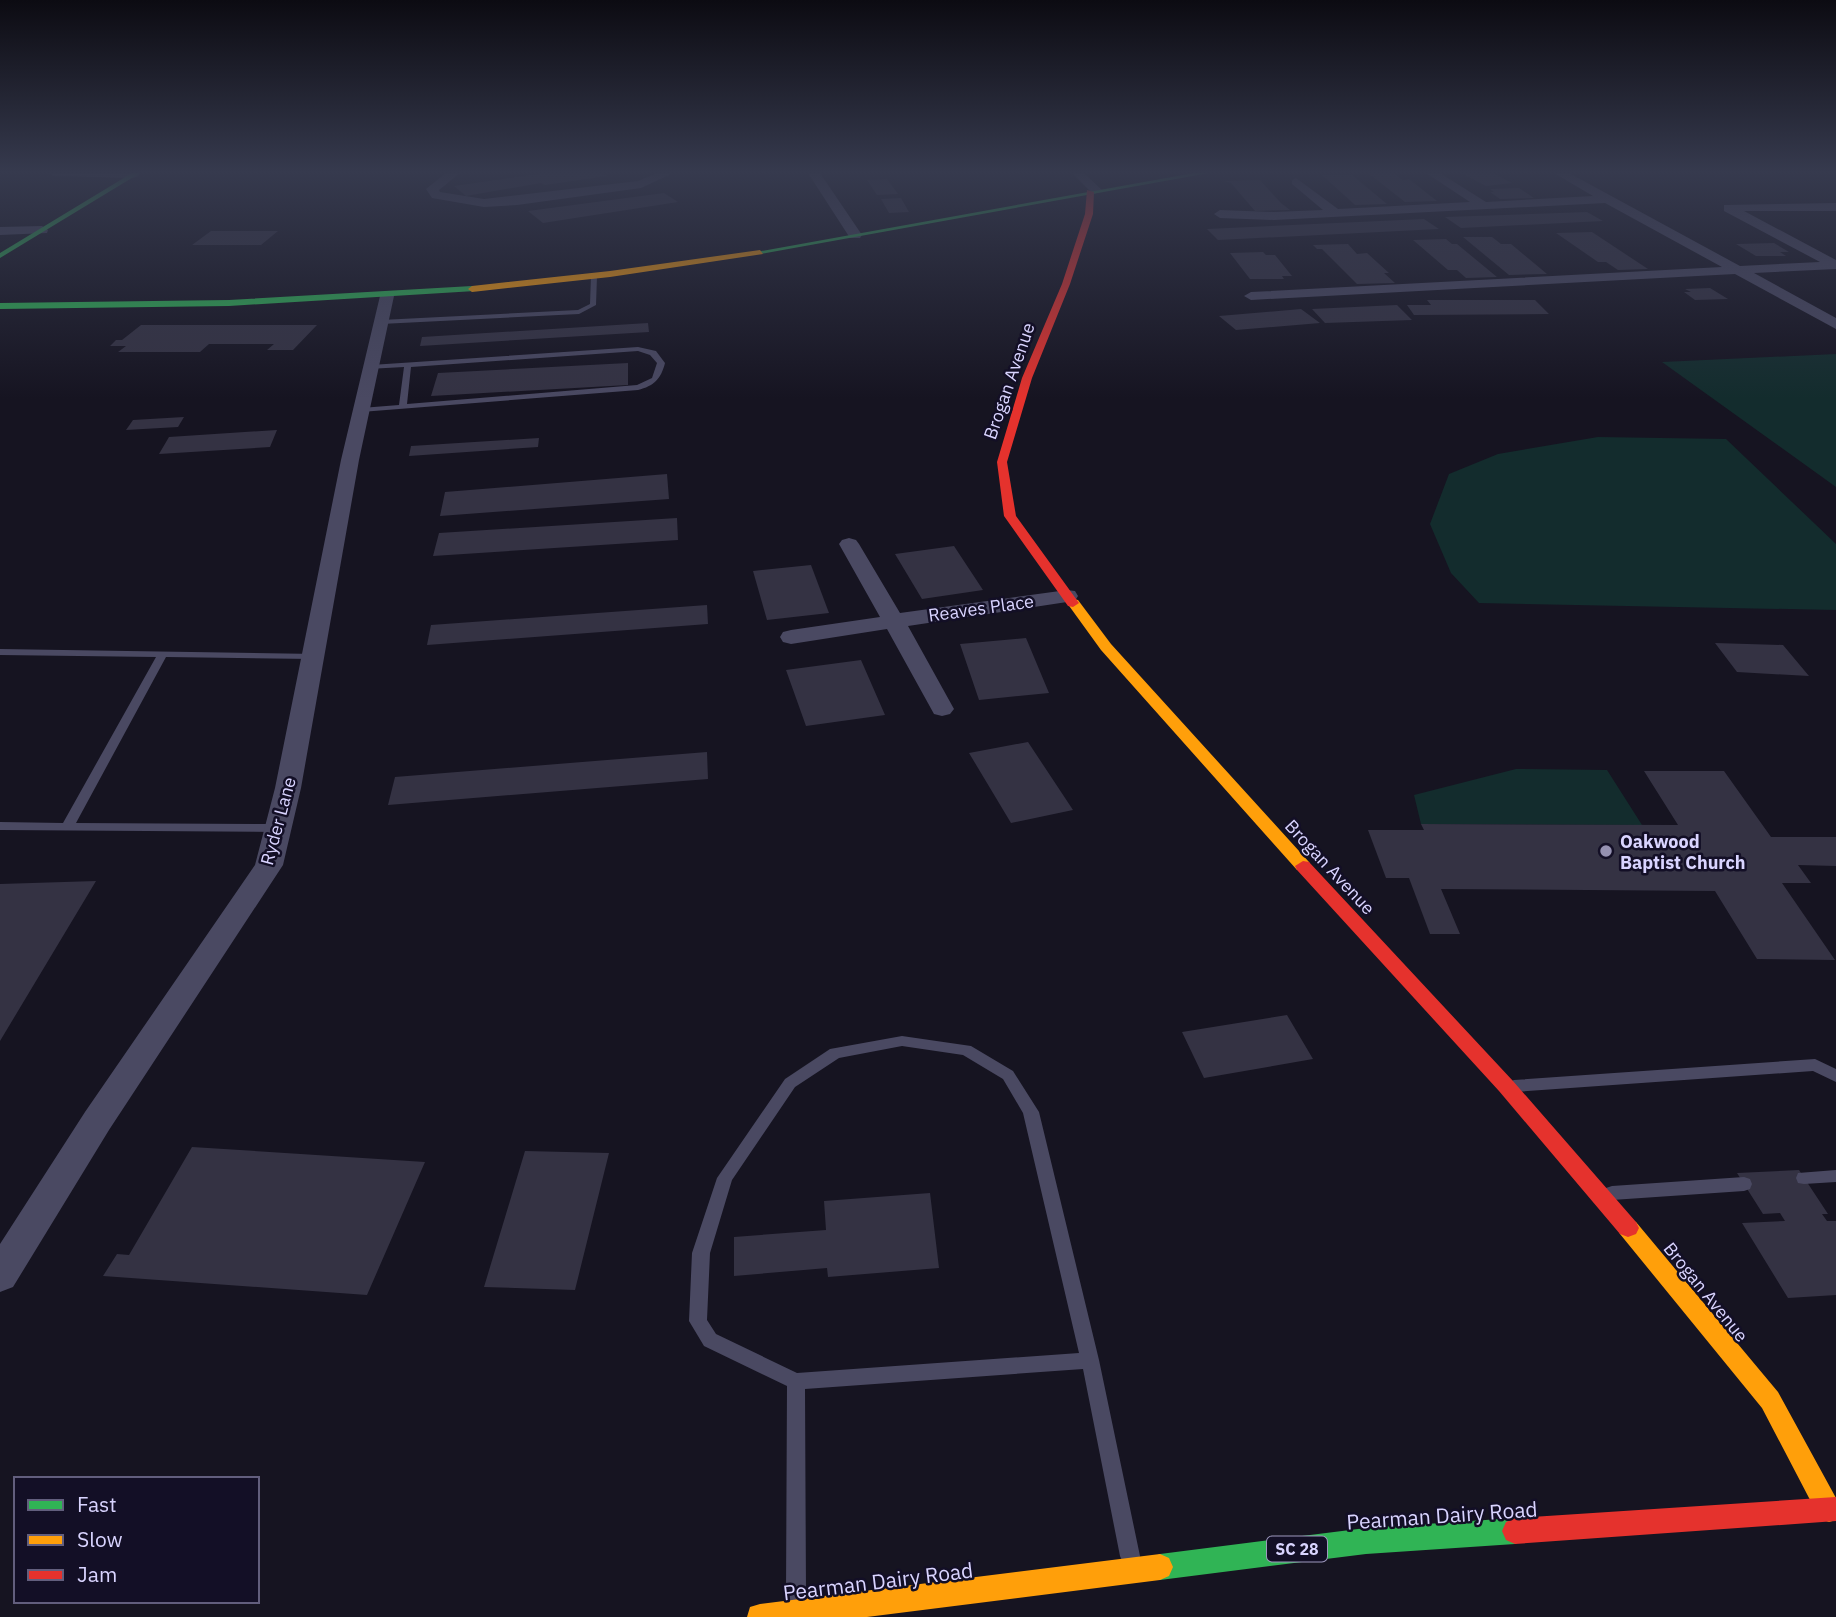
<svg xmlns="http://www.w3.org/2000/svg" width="1836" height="1617" font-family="'IBM Plex Sans',sans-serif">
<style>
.green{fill:#132c2d}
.building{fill:#343243}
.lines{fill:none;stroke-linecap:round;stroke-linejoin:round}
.lane{fill:#4a4962;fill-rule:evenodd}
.street{fill:#4a4962;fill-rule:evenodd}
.fast{fill:#30b455;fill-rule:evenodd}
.slow{fill:#ff9f0a;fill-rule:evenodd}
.jam{fill:#e5322d;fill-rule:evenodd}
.poi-dot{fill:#9591b1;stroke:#130f26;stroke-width:2.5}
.labels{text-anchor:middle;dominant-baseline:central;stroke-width:5;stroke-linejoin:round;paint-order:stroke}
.shield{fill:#130f26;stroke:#9e99be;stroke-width:2}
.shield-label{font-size:16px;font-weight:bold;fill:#d9d4ff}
.street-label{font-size:18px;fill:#d9d4ff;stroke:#130f26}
.poi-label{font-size:18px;font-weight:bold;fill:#d9d4ff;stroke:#130f26;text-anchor:start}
.near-street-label{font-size:21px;fill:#d9d4ff;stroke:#130f26}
</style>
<rect width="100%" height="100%" fill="#161421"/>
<!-- green -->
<path class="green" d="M1836,354v133l-174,-125z
M1598,437l128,2 110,105v66l-357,-7 -28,-30 -21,-49 19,-50 49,-20z
M1516,769l91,1 35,55 -221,-1 -7,-29z"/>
<!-- building -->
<path class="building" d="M545,173h57l5,3 -62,9 -4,-2 -75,13 -12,-10z
M1368,173h26l9,7 6,-1 28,22 -32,1z
M1461,173h32l19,10 -26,3z
M1322,175h30l35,29 -32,1z
M887,179l11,15 -21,1 -10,-15z
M1260,180l21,23 9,7 -35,1 -24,-28 -7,-2z
M1519,188l15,10 -34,1 -10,-7h4l-4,-3z
M664,193l14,9 -135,21 -15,-12z
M901,198l8,14 -20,1 -8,-14z
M1587,212l16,9 -142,7 -16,-11z
M1424,219l15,10 -221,11 -11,-11z
M211,231h67l-17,14h-69z
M1592,232l56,37 -30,1 -12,-8h-8l-42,-29z
M1463,237h29l9,7h10l36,30 -38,1z
M1446,239l6,5h5l40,33 -31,1 -9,-8h-9l-35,-30z
M1774,243l15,9h-9l6,4h-30l-20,-12z
M1348,244l9,10 10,-1 22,20h-5l11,10 -38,1 -35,-35h-5l-4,-4z
M1263,252l3,3h9l17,21h-10l2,3h-34l-20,-26z
M1710,288l18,11 -33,1 -11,-8h7l-6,-3z
M1427,300h108l14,14 -135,1 -7,-10h24z
M1397,305l15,15 -87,3 -13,-14z
M1301,309l19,14 -84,7 -17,-14z
M648,323l1,9 -229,14 2,-9z
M141,325h176l-24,25h-26l7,-6h-65l-9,8h-82l8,-6h-16l6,-6h6z
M628,363v22l-197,11 7,-23z
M184,417l-6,10 -52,3 7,-10z
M277,430l-7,17 -111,7 10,-17z
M539,438l-1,9 -129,9 2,-10z
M667,474l2,25 -229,17 5,-24z
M677,518l1,22 -245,16 6,-23z
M954,546l29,44 -61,9 -27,-45z
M811,565l18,48 -62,7 -14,-49z
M707,605l1,19 -281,21 4,-20z
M1026,638l23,55 -70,7 -19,-56z
M1715,643l68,2 26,31 -72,-4z
M861,660l24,55 -79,11 -20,-56z
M1028,742l45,68 -62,13 -42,-70z
M707,752l1,27 -320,26 7,-28z
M1644,771h80l47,66h65v29l-38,-1 13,18h-29l53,77 -78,-1 -42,-68 -274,-2 19,45h-30l-21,-56h-23l-18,-48h56l-3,-6 257,1z
M96,881l-96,160v-157z
M1287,1015l26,44 -109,19 -22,-46z
M192,1147l233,15 -58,133 -264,-19 14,-22 12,1z
M525,1151l84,2 -34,137 -91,-3z
M1799,1170l29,44h-6l5,7h9v74l-48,3 -46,-75 43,-2 -5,-8 -17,1 -26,-41z
M930,1193l9,75 -111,9 -1,-9 -93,8v-39l92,-7 -2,-29z"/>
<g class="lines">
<!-- lane -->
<path class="lane" d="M594,274l3,2 -1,29 -17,9 -198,10 -4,-2 4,-2 197,-10 12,-6 1,-28z
M638,347l18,4 9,12c-4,16 -11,23 -27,27l-277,22 -4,-2 4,-2 38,-3 5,-38 -36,2v-4h3zM638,351l12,4 7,8 -5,15 -15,7 -230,19 4,-37z
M0,649l317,5 1,2 -1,2 -4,1 -147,-2 -90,166 203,1 6,4 -6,4 -279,-2v-8l63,1 93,-166 -156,-2z
M902,1036l69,10 42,25 26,41 60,248 41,196 -3,7 -7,3 -7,-3 -3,-7 -37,-187 -278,20 1,205 -3,7 -7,3 -7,-3 -3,-7 1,-208 -83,-40 -15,-25 3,-68 25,-75 68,-99 45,-30zM902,1046l61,9 40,24 20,34 56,240 -282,20 -81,-39 -9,-14 3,-67 22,-73 63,-93 44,-29z
M1815,1059l21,10v13l-23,-11 -299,21 -5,-2 -3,-4 3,-4 5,-2z
M1836,1170v12l-32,2 -6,-1 -2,-5 2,-5z
M1744,1177l6,2 2,5 -2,5 -6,2 -132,9 -6,-2 -2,-5 2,-5 6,-2z"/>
<!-- street -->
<path class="street" d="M48,173h90l2,2 -6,3 -80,-2z
M446,173h14l-21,17 1,2 44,7 154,-18 19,-8h16l-32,15 -124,17 -33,2 -52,-9 -6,-9z
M808,173h12l42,62 -2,3h-10z
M1072,173h12l19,18 -10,3z
M1426,173h14l46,29 107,-6 -39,-23h15l171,93 80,-4 -96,-51v-6l112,-2v8h-92l92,49v9l-82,4 82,45v11l-101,-55 -484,26 -7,-4 7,-4 471,-25 -117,-64 -331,17 -54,-2 -6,-4 6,-4 54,2 49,-2 -31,-26v-4l4,-2 42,31 132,-7z
M42,226l6,4 -1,3 -47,2v-8z
M387,292l7,4 -35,164 -58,328 -18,77 -174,265 -96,157 -13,5v-48l85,-132 170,-247 20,-77 66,-328 39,-164z
M849,538l7,2 3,4 41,69 167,-23 8,1 3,5 -3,5 -8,1 -159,24 46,83 -4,5 -8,2 -8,-2 -47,-85 -96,15 -8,-2 -3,-5 3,-5 8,-2 89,-13 -41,-73 3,-4z"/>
<!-- fast -->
<path class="fast" d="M132,173h8l-140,85v-5z
M1194,173h15l-449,81 -4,-2z
M472,286l3,1v4l-246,15 -229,3v-6l229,-3z
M1515,1518l9,4 4,9 -4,9 -9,4 -149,10 -206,26 -9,-4 -4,-9 4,-9 9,-4 206,-26z"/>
<!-- slow -->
<path class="slow" d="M760,250l3,4 -153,23 -138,15 -4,-3 4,-3 138,-15z
M1073,599l5,1 33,44 198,218 2,4 -2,4h-12l-196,-220 -34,-47z
M1628,1219l8,3 142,170 58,106v22l-7,2 -9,-3 -58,-111 -142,-174 -3,-6 3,-6z
M1160,1554l9,4 4,9 -4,9 -9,4 -293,37h-120l3,-10 10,-3z"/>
<!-- jam -->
<path class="jam" d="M1087,190l7,2 -1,22 -23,70 -38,94 -25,84 9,54 63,87 -6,4 -5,-1 -64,-90 -7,-54 25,-84 40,-94 23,-70z
M1303,861l6,1 204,219 123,141 3,6 -3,6 -8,3 -8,-3 -121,-143 -202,-221 -2,-4z
M1836,1497v24l-321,23 -9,-4 -4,-9 4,-9 9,-4z"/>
</g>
<!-- sky -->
<linearGradient id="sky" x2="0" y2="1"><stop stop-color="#0c0b12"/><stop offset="0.43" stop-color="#363a4e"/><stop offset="1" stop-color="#363a4e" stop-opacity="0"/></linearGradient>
<rect width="1836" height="399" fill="url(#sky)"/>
<!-- markers -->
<circle class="poi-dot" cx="1606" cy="851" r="7"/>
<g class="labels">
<!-- shield labels -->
<rect class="shield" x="1267" y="1536.5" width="60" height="25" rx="5"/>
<g class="shield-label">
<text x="1297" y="1549">SC 28</text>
</g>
<!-- street labels -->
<g class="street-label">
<text transform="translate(1009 381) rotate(-71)">Brogan Avenue</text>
<text transform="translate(981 608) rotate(-8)">Reaves Place</text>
<text transform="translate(278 821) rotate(-75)">Ryder Lane</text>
<text transform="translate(1330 867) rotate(47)">Brogan Avenue</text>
<text transform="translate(1706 1292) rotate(51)">Brogan Avenue</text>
</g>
<!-- poi labels -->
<g class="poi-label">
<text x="1620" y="841">Oakwood<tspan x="1620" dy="21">Baptist Church</tspan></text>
</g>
<!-- near-street labels -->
<g class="near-street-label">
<text transform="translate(1442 1515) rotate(-4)">Pearman Dairy Road</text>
<text transform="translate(878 1581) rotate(-7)">Pearman Dairy Road</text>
</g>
</g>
<!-- legend -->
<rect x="14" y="1477" width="245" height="126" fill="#130f26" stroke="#625e7d" stroke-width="2"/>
<rect x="28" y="1500" width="35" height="10" fill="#30b455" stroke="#625e7d" stroke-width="2"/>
<text x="77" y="1512" font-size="21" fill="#d9d4ff">Fast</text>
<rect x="28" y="1535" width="35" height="10" fill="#ff9f0a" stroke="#625e7d" stroke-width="2"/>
<text x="77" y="1547" font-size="21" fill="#d9d4ff">Slow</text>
<rect x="28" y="1570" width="35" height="10" fill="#e5322d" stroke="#625e7d" stroke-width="2"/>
<text x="77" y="1582" font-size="21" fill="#d9d4ff">Jam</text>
</svg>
